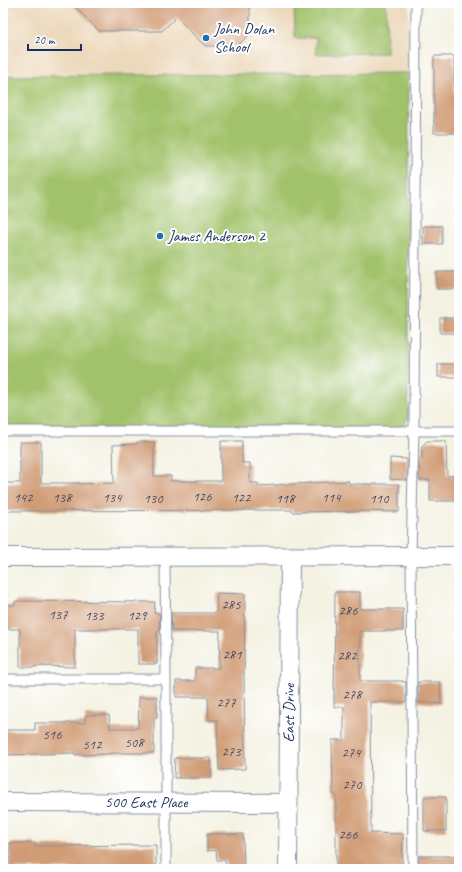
<svg xmlns="http://www.w3.org/2000/svg" width="462" height="872" font-family="Caveat,sans-serif">
<style>
.built{fill:#ecd8ba}
.green{fill:#a1c26b;stroke:#5e7864}
.building{fill:#d09c76}
.lines{fill:none;stroke-linecap:round;stroke-linejoin:round}
.service-casing{stroke:#8890a0;stroke-width:11}
.minor-casing{stroke:#8890a0;stroke-width:20}
.service{stroke:#fff;stroke-width:9}
.minor{stroke:#fff;stroke-width:18}
.poi-dot{fill:#1f6fb2;stroke:#fff;stroke-width:1.5}
.labels{text-anchor:middle;dominant-baseline:central;stroke-width:4;stroke-linejoin:round;paint-order:stroke}
.number-label{font-size:14px;fill:#484a64}
.poi-label{font-size:16px;fill:#1b2f5e;stroke:#fff;text-anchor:start}
.street-label{font-size:16px;fill:#1b2f5e;stroke:#fff}
</style>
<rect width="100%" height="100%" fill="#fff"/>
<filter id="ink" filterUnits="userSpaceOnUse"><feTurbulence type="fractalNoise" baseFrequency=".025" numOctaves="2"/><feDisplacementMap in="SourceGraphic" scale="8" xChannelSelector="R" yChannelSelector="G"/><feConvolveMatrix kernelMatrix="1 2 1 2 8 2 1 2 1" color-interpolation-filters="sRGB"/></filter>
<filter id="wash" filterUnits="userSpaceOnUse"><feTurbulence type="fractalNoise" baseFrequency=".012" numOctaves="4" result="noise"/><feDisplacementMap in="SourceGraphic" scale="16" xChannelSelector="R" yChannelSelector="G"/><feGaussianBlur stdDeviation="0.9" result="paint"/><feColorMatrix in="noise" values="0 0 0 0 0 0 0 0 0 0 0 0 0 0 0 0 0 1.4 0 .05"/><feComposite in="paint" operator="in"/></filter>
<g filter="url(#wash)">
<rect width="100%" height="100%" fill="#f4f2e2"/>
<!-- built -->
<path class="built" d="M3,3h406v70l-406,3z"/>
<!-- green -->
<path class="green" d="M294,3h92l1,50 -71,1v-16h-21z
M409,73l-1,345 -3,6 -6,5h-396v-353z"/>
<g id="blocks">
<!-- building -->
<path class="building" d="M71,3h179v31l-13,12h-32l-29,-29 -14,14h-63z
M434,56h20v37h3v40h-23z
M423,226h19v18h-19z
M437,272h22v17h-22z
M440,318h19v15h-19z
M438,364h21v13h-21z
M221,441h21v22h8v20h8v3l91,-5v3h50v28l-40,-1 -67,1v-2l-286,1 -1,-28h15v-41h21v41h38v1l35,-1 -1,-38 24,-1v-2h17v34h17v5h50z
M427,441h19l1,35 12,-1v26h-29v-21h-11v-21h3v-13z
M390,458l17,1v21l-17,-1z
M335,592h25v17h43v22h-43v50h43v1h3v20h-36l1,131 32,1 -1,35h-66v-74h-3l-1,-55h12v-33h-10z
M217,593l28,1 -1,79 1,96 -26,1 -2,-50h-8l-1,-23h-32v-16h19v-13h24l1,-37h-48l-1,-18h45z
M15,601l140,1 -1,11h5l1,18h-3v33h-19v-35h-63v38l-39,-1v1h-16v-38h-17v-24h12z
M418,682h22l1,22 -23,-2z
M139,697h18v21h-3v35h-44v1l-35,1v-2l-72,2v-25h32v-7h50v-8h24l1,13h28z
M175,758h36v20h-37z
M424,797h22v34h-22z
M207,834h36l1,35h-18l-1,-9h-8l-1,-10 -9,1z
M10,843h25v3l121,-1v24h-146z
M419,856h40v13h-40z"/>
</g>
</g>
<g filter="url(#ink)">
<use href="#blocks" fill-opacity="0" stroke="#8890a0" stroke-width="1"/>
<g class="lines">
<!-- service casing -->
<g class="service-casing">
<path id="service" d="M3,431h456
M165,557l1,122v190
M3,679h163
M413,869l-2,-313 3,-125 2,-428"/>
</g>
<!-- minor casing -->
<g class="minor-casing">
<g id="minor">
<path d="M3,557l456,-1"/>
<path id="s1" d="M3,802l285,1"/>
<path id="s2" d="M288,869l2,-312"/>
</g>
</g>
<!-- service -->
<use href="#service" class="service"/>
<!-- minor -->
<use href="#minor" class="minor"/>
</g>
</g>
<!-- markers -->
<g class="poi-dot">
<circle cx="206" cy="38" r="4"/>
<circle cx="160" cy="236" r="4"/>
</g>
<g class="labels">
<!-- number labels -->
<g class="number-label">
<text x="202" y="496">126</text>
<text x="23" y="497">142</text>
<text x="62" y="497">138</text>
<text x="112" y="497">134</text>
<text x="241" y="497">122</text>
<text x="331" y="497">114</text>
<text x="153" y="498">130</text>
<text x="285" y="498">118</text>
<text x="379" y="498">110</text>
<text x="231" y="604">285</text>
<text x="348" y="610">286</text>
<text x="58" y="614">137</text>
<text x="94" y="615">133</text>
<text x="137" y="615">129</text>
<text x="232" y="654">281</text>
<text x="347" y="655">282</text>
<text x="352" y="694">278</text>
<text x="226" y="702">277</text>
<text x="52" y="734">516</text>
<text x="134" y="742">508</text>
<text x="92" y="744">512</text>
<text x="231" y="751">273</text>
<text x="351" y="752">274</text>
<text x="352" y="784">270</text>
<text x="348" y="834">266</text>
</g>
<!-- poi labels -->
<g class="poi-label">
<text x="214" y="29">John Dolan<tspan x="214" dy="18">School</tspan></text>
<text x="168" y="236">James Anderson 2</text>
</g>
<!-- street labels -->
<g class="street-label">
<text stroke="none"><textPath href="#s2" startOffset="156">East Drive</textPath></text>
<text stroke="none"><textPath href="#s1" startOffset="143">500 East Place</textPath></text>
</g>
</g>
<!-- margin -->
<rect width="462" height="872" fill="none" stroke="#fff" stroke-width="16"/>
<!-- scale -->
<path d="M28 44v6h53v-6" fill="none" stroke="#1b2f5e" stroke-width="2"/>
<text x="34" y="44" font-size="12" fill="#1b2f5e" stroke="#ffffff" stroke-width="3" paint-order="stroke">20 m</text>
</svg>
